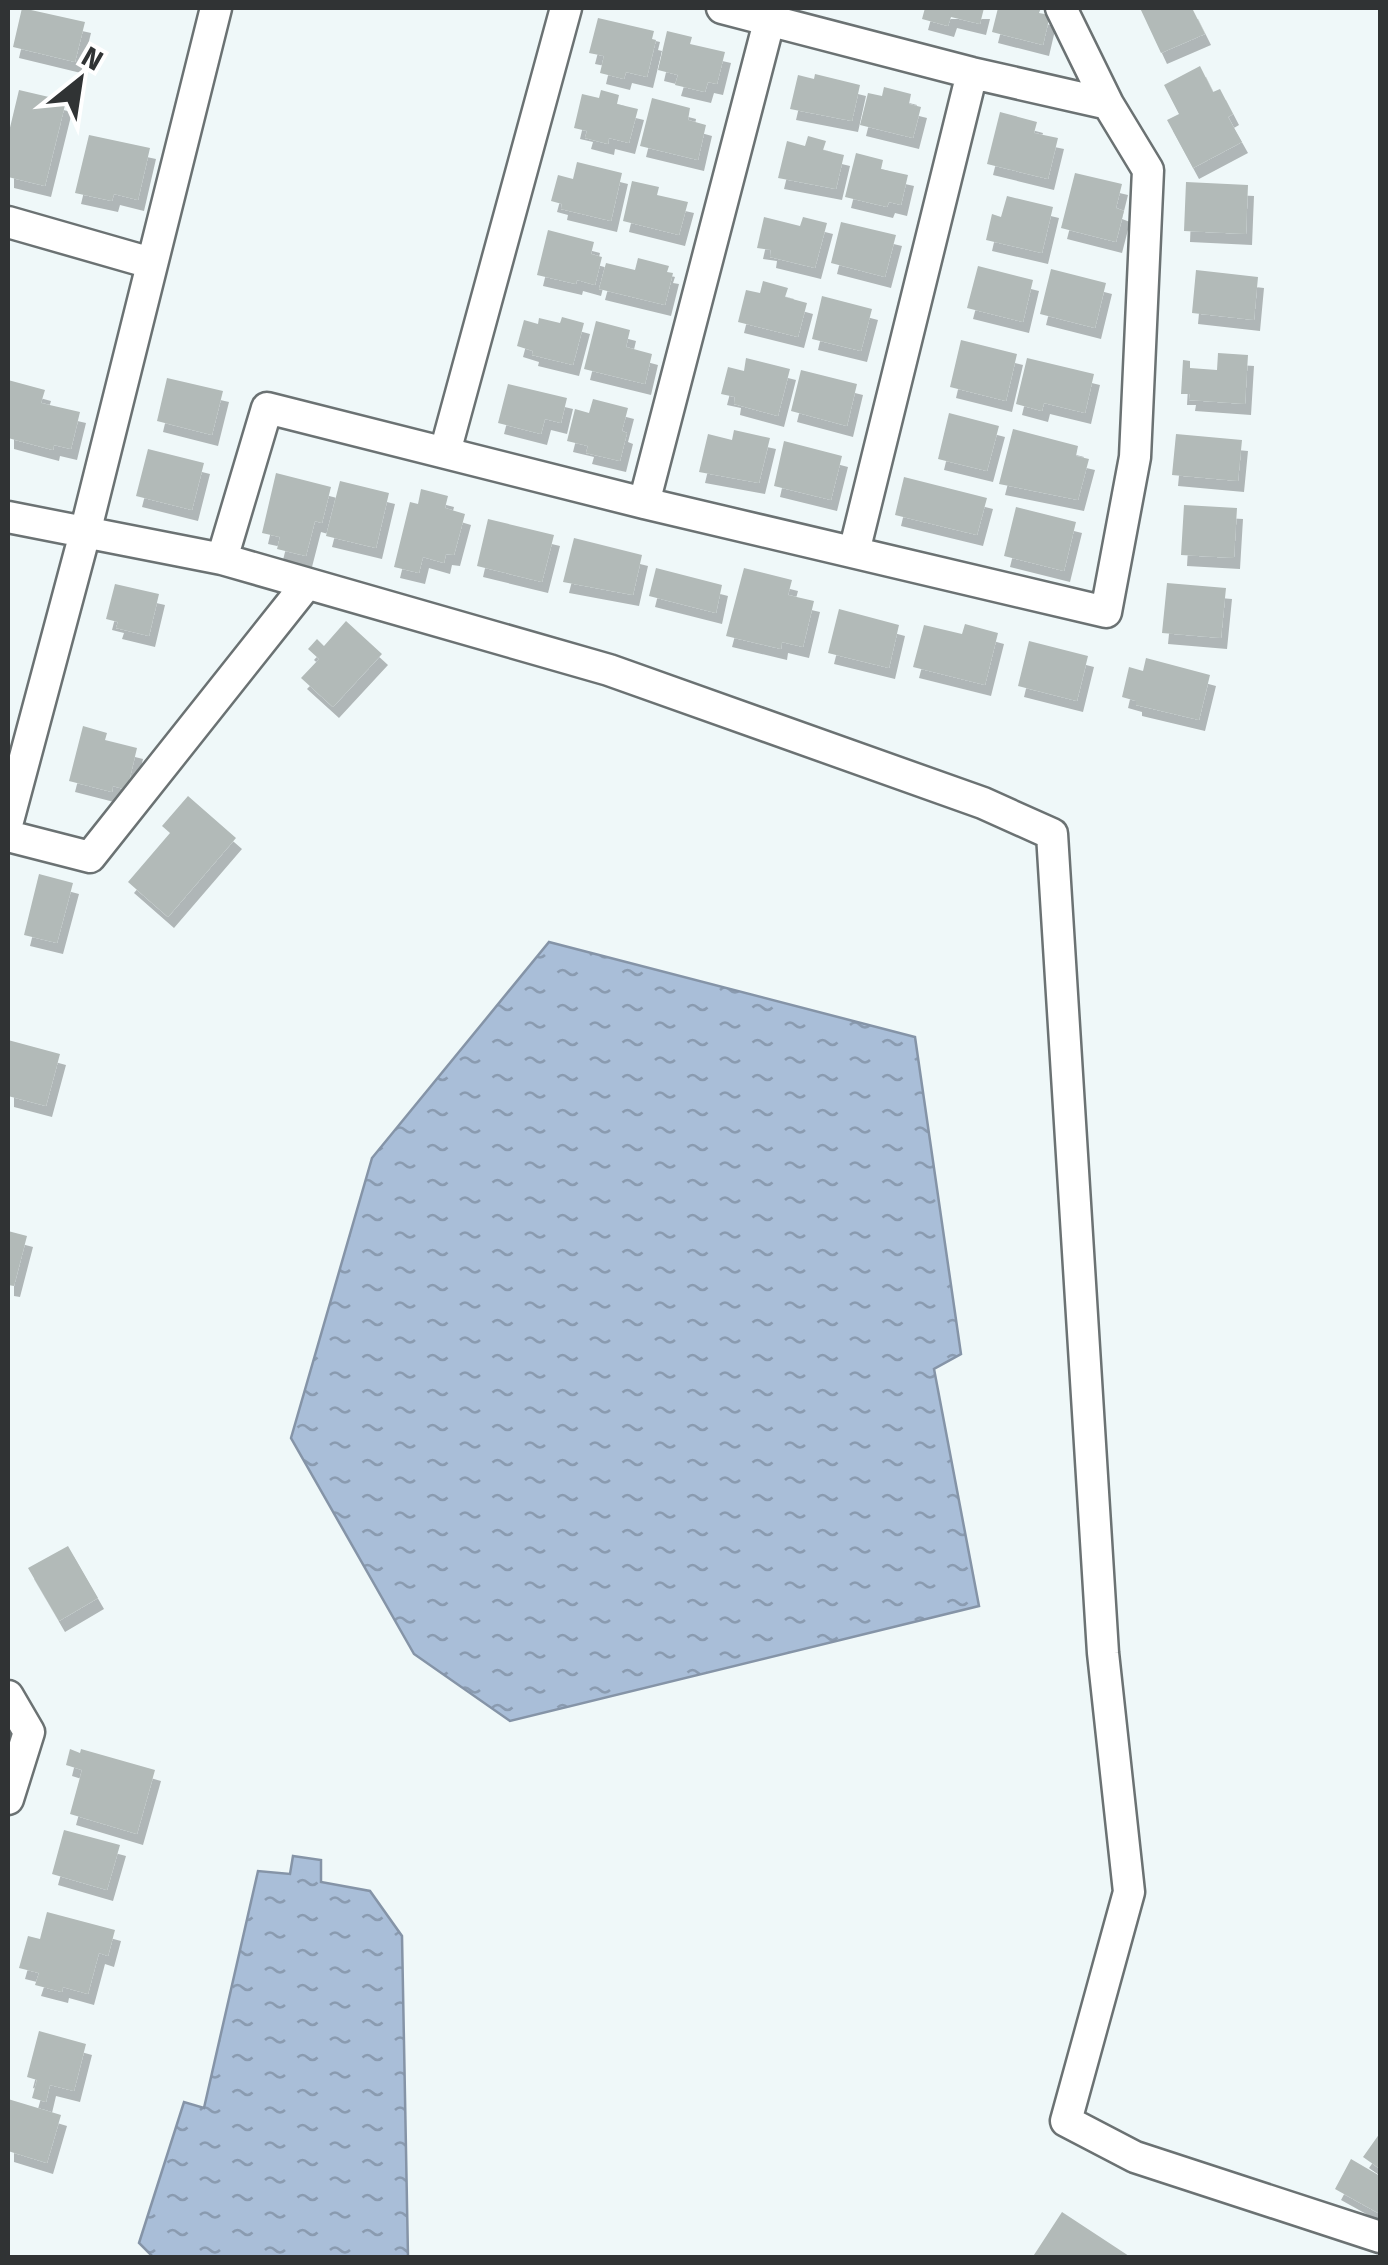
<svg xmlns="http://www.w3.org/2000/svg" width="1388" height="2265" font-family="'Fira Sans',sans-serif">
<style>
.water{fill:url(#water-ripples);stroke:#8594a7;stroke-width:2.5}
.building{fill:#b2bab8;filter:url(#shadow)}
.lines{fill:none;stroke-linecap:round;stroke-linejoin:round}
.minor-casing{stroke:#6b7273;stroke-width:35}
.minor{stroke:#fff;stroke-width:30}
</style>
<defs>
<pattern id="water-ripples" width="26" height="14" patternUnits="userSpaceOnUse" patternTransform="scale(2.5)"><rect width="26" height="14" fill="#a9bed8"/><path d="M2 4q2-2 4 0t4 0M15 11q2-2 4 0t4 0" fill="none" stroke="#8a9bb0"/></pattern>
<filter id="shadow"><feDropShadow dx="6" dy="11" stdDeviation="0" flood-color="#0004"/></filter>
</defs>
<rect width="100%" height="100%" fill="#eff8f9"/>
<!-- water -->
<path class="water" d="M549,942l366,95 46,317 -27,15 45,237 -469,115 -96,-67 -123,-216 81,-280z
M293,1856l28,4v22l49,9 32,45 6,321h-255l-14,-14 45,-141 20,6 54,-237 32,3z"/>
<!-- building -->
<path class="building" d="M22,8l63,14 -10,40 -62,-15z
M925,8h59l-4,16 -29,-7 -3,9 -26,-7z
M998,8h43l-2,5 11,2 -7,30 -51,-13z
M1140,8h52l13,26 -44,19z
M598,18l56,13 -2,8 4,1 -9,37 -21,-5 -2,7 -24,-6 4,-17 -15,-3z
M667,31l25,6 -2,7 35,8 -8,32 -9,-2 -3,10 -30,-7 3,-10 -20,-5z
M1200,66l13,26 7,-3 13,25 -5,3 14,25 -49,26 -26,-48 12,-6 -15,-29z
M815,74l45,11 -8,36 -62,-12 8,-34 16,4z
M884,87l27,7 -2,10 12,3 -8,31 -53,-13 8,-32 14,3z
M19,90l47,11 -21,85 -37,-9v-41z
M601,90l18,5 -2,9 21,5 -9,34 -20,-5 -1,6 -23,-6 2,-7 -13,-3 8,-34 17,4z
M652,98l38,10 -2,12 18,5 -8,35 -58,-14z
M1000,112l37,10 -3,11 24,5 -10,41 -61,-15z
M89,135l61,13 -12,52 -24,-6 -2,7 -37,-8z
M808,136l18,5 -3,9 21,5 -8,34 -58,-11 9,-37 18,5z
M856,153l27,7 -2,9 27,6 -7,30 -12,-3 -2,5 -42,-10z
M577,162l45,11 -11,48 -50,-12 1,-5 -11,-3 7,-26 15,4z
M1075,173l47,11 -6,24 8,3 -8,31 -55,-14z
M632,181l27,6 -2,8 31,7 -9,33 -56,-14z
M1186,182l62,3 -2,49 -62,-3z
M1007,196l46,11 -11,46 -56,-13 6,-26 9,3z
M764,217l36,9 3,-9 24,6 -12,45 -45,-11 1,-7 -14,-2z
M841,222l55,13 -11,42 -54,-14z
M548,230l46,12 -3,12 11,3 -7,28 -18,-5 -1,4 -39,-9z
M638,258l31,8 -2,6 6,1 -8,32 -66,-16 7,-26 29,7z
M978,266l55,14 -10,42 -56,-14z
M1051,269l55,14 -11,45 -55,-14z
M1196,270l62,7 -4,43 -62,-7z
M763,281l25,7 -3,9 22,6 -9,34 -60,-15 8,-32 14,3z
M822,296l50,13 -11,42 -49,-12z
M562,317l22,6 -11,42 -41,-10 1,-4 -16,-5 7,-26 14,4 1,-6 21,5z
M596,321l34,9 -4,17 26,7 -7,30 -61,-15z
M961,340l56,14 -11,47 -56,-14z
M1218,353l30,2 -3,49 -56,-4 1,-6h-9l2,-34 7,1v7l27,2z
M746,358l44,11 -12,47 -44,-12 1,-7 -14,-3 7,-27 16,4z
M1027,358l67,16 -9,39 -41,-10 -2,8 -26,-7z
M801,370l56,14 -10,42 -56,-15z
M167,378l56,13 -11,44 -55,-14z
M8,380l37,10 -4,13 39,9 -9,37 -17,-4 -1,5 -45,-12z
M508,384l59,14 -6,25 -16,-4 -4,15 -43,-11z
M593,399l35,9 -6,23 5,2 -7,28 -34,-8 2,-7 -21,-5 8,-32 14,4z
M949,413l50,13 -12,45 -49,-12z
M1013,429l65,17 -2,10 13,3 -11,41 -79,-16z
M734,430l36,8 -11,45 -60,-11 9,-38 24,6z
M1176,434l66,6 -4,41 -66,-6z
M784,441l58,15 -11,44 -57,-14z
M148,449l56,14 -12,47 -56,-14z
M276,473l55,14 -9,36 -7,-2 -9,35 -29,-7 3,-12 -18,-4z
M904,477l83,21 -10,37 -82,-20z
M340,481l49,12 -13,55 -50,-12z
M421,489l27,7 -3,12 20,6 -11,41 -8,-1 -2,9 -21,-6 -4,16 -25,-6 16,-65 8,2z
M1184,505l53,3 -3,50 -53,-3z
M1016,507l60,15 -12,49 -60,-15z
M488,519l66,16 -12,47 -65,-16z
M574,538l68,17 -9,40 -70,-13z
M656,568l66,17 -6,28 -67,-17z
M744,568l48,12 -4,15 26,6 -11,46 -21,-5 -1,7 -55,-13z
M1167,583l59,5 -5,50 -59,-5z
M115,584l44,10 -10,42 -33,-8 2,-6 -12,-3z
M839,609l60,16 -10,43 -61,-15z
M346,621l36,33 -49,53 -32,-29 18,-19 -11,-10 9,-10 7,7z
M965,624l33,9 -13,52 -72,-18 11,-42 38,9z
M1029,641l59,15 -11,45 -59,-15z
M1146,658l64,17 -11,45 -63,-15v-4l-14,-4 7,-30 14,4z
M83,726l24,7 -2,7 32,8 -10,42 -14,-4 -1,6 -43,-11z
M188,796l48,42 -68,79 -40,-35 42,-49 -8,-7z
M39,874l34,9 -16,60 -33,-8z
M8,1040l52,14 -14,52 -38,-10z
M8,1231l19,5 -13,50 -6,-1z
M68,1546l30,52 -39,23 -31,-53z
M70,1749l10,4 1,-4 74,21 -18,64 -67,-20 12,-44 -16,-5z
M64,1830l56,15 -13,45 -55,-16z
M47,1912l68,18 -7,26 -9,-3 -11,41 -25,-7 -1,5 -27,-7 4,-12 -20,-5 9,-32 12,3z
M39,2031l47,13 -12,47 -24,-6 -4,17 -14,-4 5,-18 -10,-3z
M8,2099l53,16 -14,48 -39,-12z
M1380,2133v36l-17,-12z
M1351,2159l29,17v38l-45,-25z
M1062,2212l70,46h-100z"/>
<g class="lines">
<!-- minor casing -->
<g class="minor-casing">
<path id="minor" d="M722,8l250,65 136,31
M8,222l143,41
M445,452l121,-444
M644,503l126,-485
M8,517l214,42 387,111 374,133 69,31 51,819 26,239 -63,229 69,36 245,80
M854,552l118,-479
M222,559l45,-151 377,95 462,109 29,-155 13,-287 -40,-66 -47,-96
M8,821l77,-288 131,-525
M8,836l82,21 216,-272
M8,1696l21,36 -21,67"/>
</g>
<!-- minor -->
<use href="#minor" class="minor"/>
</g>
<!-- border -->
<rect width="1388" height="2265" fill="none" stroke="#303334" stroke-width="20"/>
<!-- north arrow -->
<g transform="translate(80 80) rotate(30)" stroke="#ffffff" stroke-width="8" paint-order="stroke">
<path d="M0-8L18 38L0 25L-18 38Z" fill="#303334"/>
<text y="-15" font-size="28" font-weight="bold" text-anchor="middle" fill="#303334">N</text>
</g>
</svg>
